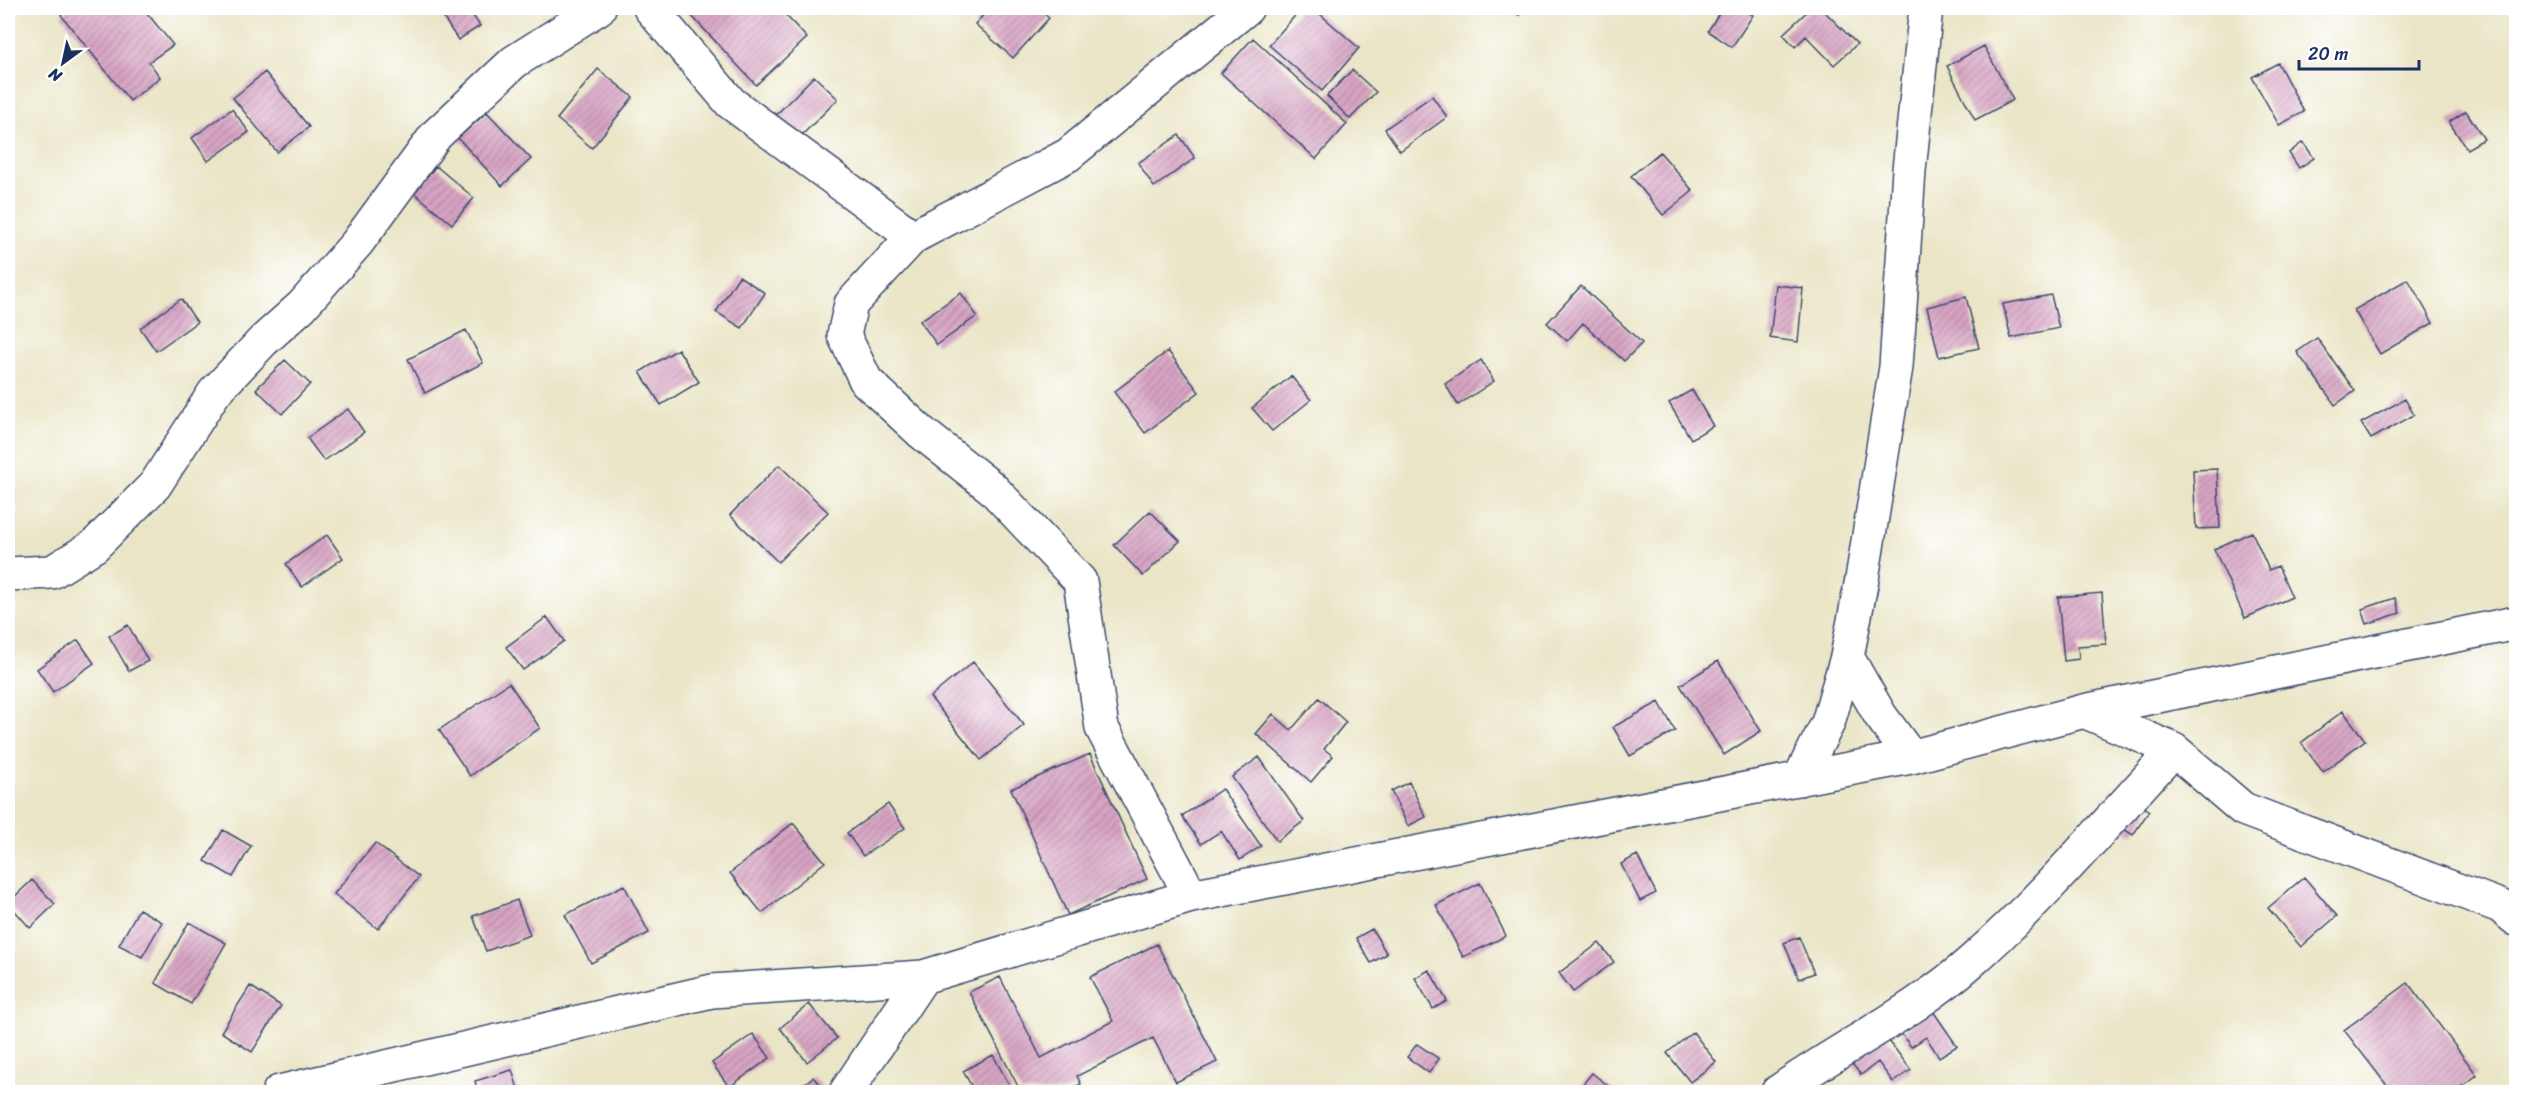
<svg xmlns="http://www.w3.org/2000/svg" width="2524" height="1100" font-family="Sriracha,sans-serif">
<style>
.building{fill:url(#building-hatch)}
.lines{fill:none;stroke-linecap:round;stroke-linejoin:round}
.street-casing{stroke:#3a4a6e;stroke-width:36}
.street{stroke:#fff;stroke-width:33}
</style>
<defs>
<pattern id="building-hatch" width="6" height="6" patternUnits="userSpaceOnUse" patternTransform="scale(1.5)"><rect width="6" height="6" fill="#d8a4c3"/><path d="M-1 1l2-2M0 6l6-6M5 7l2-2" fill="none" stroke="#ae86a2"/></pattern>
</defs>
<rect width="100%" height="100%" fill="#fff"/>
<filter id="ink" filterUnits="userSpaceOnUse"><feTurbulence type="fractalNoise" baseFrequency=".0167" numOctaves="2"/><feDisplacementMap in="SourceGraphic" scale="12" xChannelSelector="R" yChannelSelector="G"/><feConvolveMatrix kernelMatrix="1 2 1 2 8 2 1 2 1" color-interpolation-filters="sRGB"/></filter>
<filter id="wash" filterUnits="userSpaceOnUse"><feTurbulence type="fractalNoise" baseFrequency=".008" numOctaves="4" result="noise"/><feDisplacementMap in="SourceGraphic" scale="24" xChannelSelector="R" yChannelSelector="G"/><feGaussianBlur stdDeviation="1.35" result="paint"/><feColorMatrix in="noise" values="0 0 0 0 0 0 0 0 0 0 0 0 0 0 0 0 0 1.4 0 .05"/><feComposite in="paint" operator="in"/></filter>
<g filter="url(#wash)">
<rect width="100%" height="100%" fill="#eae5c6"/>
<g id="blocks">
<!-- building -->
<path class="building" d="M71,8h72l30,37 -24,17 11,15 -30,24 -69,-86z
M437,8h31l12,18 -22,14z
M695,8h84l28,30 -51,47 -67,-72z
M990,8h47l12,10 -36,40 -38,-34z
M1302,8h11l46,40 -37,43 -53,-46z
M1508,8h17l-6,7z
M1722,8h19l12,7 -21,32 -24,-16z
M1811,8h10l36,36 -23,21 -28,-29 -11,11 -12,-13z
M1253,38l94,86 -31,35 -95,-86z
M1984,46l29,54 -38,20 -28,-54z
M2278,63l26,49 -25,13 -27,-48z
M598,69l35,28 -41,51 -35,-29z
M1352,70l24,22 -26,27 -23,-23z
M265,72l44,55 -32,25 -44,-54z
M814,76l24,23 -44,44 -23,-23z
M1432,96l15,21 -47,34 -15,-22z
M232,109l17,23 -41,29 -16,-23z
M2466,111l18,28 -17,10 -18,-27z
M487,112l44,47 -29,27 -44,-48z
M1179,135l16,23 -41,29 -16,-24z
M2303,142l11,16 -15,10 -10,-15z
M1660,152l33,39 -30,24 -32,-39z
M436,166l38,32 -22,26 -39,-32z
M739,276l26,17 -23,35 -26,-16z
M2408,279l25,44 -53,31 -26,-44z
M1776,285l27,3 -5,54 -28,-4z
M1581,286l61,57 -18,18 -41,-38 -16,18 -20,-18z
M961,293l16,23 -40,29 -17,-24z
M2051,295l8,33 -48,10 -8,-34z
M1966,297l13,51 -40,9 -12,-50z
M181,299l16,23 -41,29 -16,-23z
M466,330l17,33 -58,30 -17,-34z
M2317,338l38,53 -20,14 -38,-53z
M678,349l21,33 -38,23 -21,-33z
M1168,351l31,41 -54,41 -31,-41z
M285,360l25,24 -28,30 -26,-25z
M1481,360l13,21 -36,24 -13,-21z
M1291,376l20,24 -39,31 -20,-23z
M1692,390l21,36 -22,13 -22,-36z
M2405,399l9,16 -43,24 -10,-16z
M348,409l16,23 -40,29 -17,-23z
M779,465l49,47 -50,50 -48,-47z
M2217,469l3,59 -24,1 -3,-59z
M1150,511l30,30 -37,35 -29,-31z
M2252,532l17,38 9,-4 14,31 -47,21 -31,-69z
M327,535l16,23 -41,29 -16,-23z
M2102,593l4,51 -28,2 1,13 -15,2 -6,-64z
M2395,598l5,15 -33,11 -5,-15z
M547,617l17,24 -41,29 -17,-23z
M128,625l20,36 -19,10 -20,-35z
M78,640l16,23 -41,29 -16,-23z
M1718,661l43,70 -37,24 -44,-70z
M973,662l51,63 -43,35 -51,-63z
M509,683l31,45 -70,48 -31,-46z
M1319,698l27,24 -22,27 9,7 -22,26 -55,-48 17,-20 18,16z
M1659,702l16,29 -45,25 -17,-29z
M2343,711l22,29 -42,32 -22,-29z
M1090,754l57,125 -79,36 -57,-126z
M1259,757l45,64 -27,20 -45,-64z
M1409,782l17,35 -18,9 -17,-35z
M1222,789l39,57 -21,14 -19,-29 -20,13 -19,-28z
M2133,800l16,11 -16,24 -16,-10z
M888,804l17,24 -42,28 -16,-23z
M793,823l32,39 -63,51 -32,-40z
M223,830l28,16 -18,31 -28,-16z
M375,843l44,34 -41,52 -44,-35z
M1637,855l19,38 -16,8 -19,-37z
M2304,877l33,39 -36,31 -33,-39z
M32,880l23,24 -25,24 -22,-25z
M1480,883l26,53 -43,21 -27,-52z
M624,885l25,48 -58,30 -26,-48z
M517,900l13,35 -44,16 -13,-35z
M139,909l23,13 -20,35 -23,-12z
M189,922l37,21 -35,61 -36,-21z
M1372,929l15,25 -16,9 -15,-25z
M1799,937l15,36 -15,6 -15,-36z
M1599,943l15,19 -41,30 -14,-19z
M1157,944l60,118 -41,20 -23,-44 -76,38 4,8 -17,8h-43l-52,-100 31,-15 41,81 72,-37 -23,-44z
M1429,970l18,31 -14,8 -18,-31z
M2408,983l69,92 -23,17h-62l-48,-62z
M250,986l31,20 -29,46 -31,-20z
M809,1004l28,34 -30,24 -27,-34z
M1933,1011l24,35 -18,11 -13,-20 -15,10 -10,-14z
M1693,1032l23,30 -26,20 -23,-29z
M1883,1033l28,37 -18,12 -15,-20 -17,13 -13,-16z
M753,1034l17,24 -41,29 -17,-24z
M1417,1044l22,15 -10,14 -22,-16z
M993,1055l20,37h-38l-12,-21z
M512,1070l7,22h-41l-3,-11z
M1592,1073l24,19h-40z
M813,1077l13,15h-32z"/>
</g>
</g>
<g filter="url(#ink)">
<use href="#blocks" fill-opacity="0" stroke="#3a4a6e" stroke-width="1.5"/>
<g class="lines">
<!-- street casing -->
<g class="street-casing">
<path id="street" d="M650,8l81,95 182,134
M8,574l44,-2 42,-26 61,-61 59,-92 49,-52 39,-35 55,-63 79,-108 78,-73 85,-54
M1847,657l33,58 31,42
M2084,711l90,39 69,59 257,97 16,13
M1799,779l29,-56 19,-66 15,-78 34,-212 13,-197 17,-162
M1191,896l-89,-168 -22,-147 -88,-93 -71,-56 -55,-51 -22,-46 7,-31 62,-67 155,-82 179,-147
M279,1092l433,-101 211,-14 268,-81 720,-139 173,-46 432,-88
M846,1092l77,-115
M1778,1092c63,-45 136,-79 195,-132 72,-64 135,-139 201,-210"/>
</g>
<!-- street -->
<use href="#street" class="street"/>
</g>
</g>
<!-- margin -->
<rect width="2524" height="1100" fill="none" stroke="#fff" stroke-width="30"/>
<!-- north arrow -->
<g transform="translate(63 63) rotate(213)" stroke="#ffffff" stroke-width="4.5" paint-order="stroke">
<path d="M0-4.5L10 22L0 15L-10 22Z" fill="#1b2f5e"/>
<text y="-9" font-size="16" font-weight="bold" text-anchor="middle" fill="#1b2f5e">N</text>
</g>
<!-- scale -->
<path d="M2299 60v9h120v-9" fill="none" stroke="#1b2f5e" stroke-width="3"/>
<text x="2308" y="60" font-size="18" fill="#1b2f5e" stroke="#ffffff" stroke-width="4.5" paint-order="stroke">20 m</text>
</svg>
